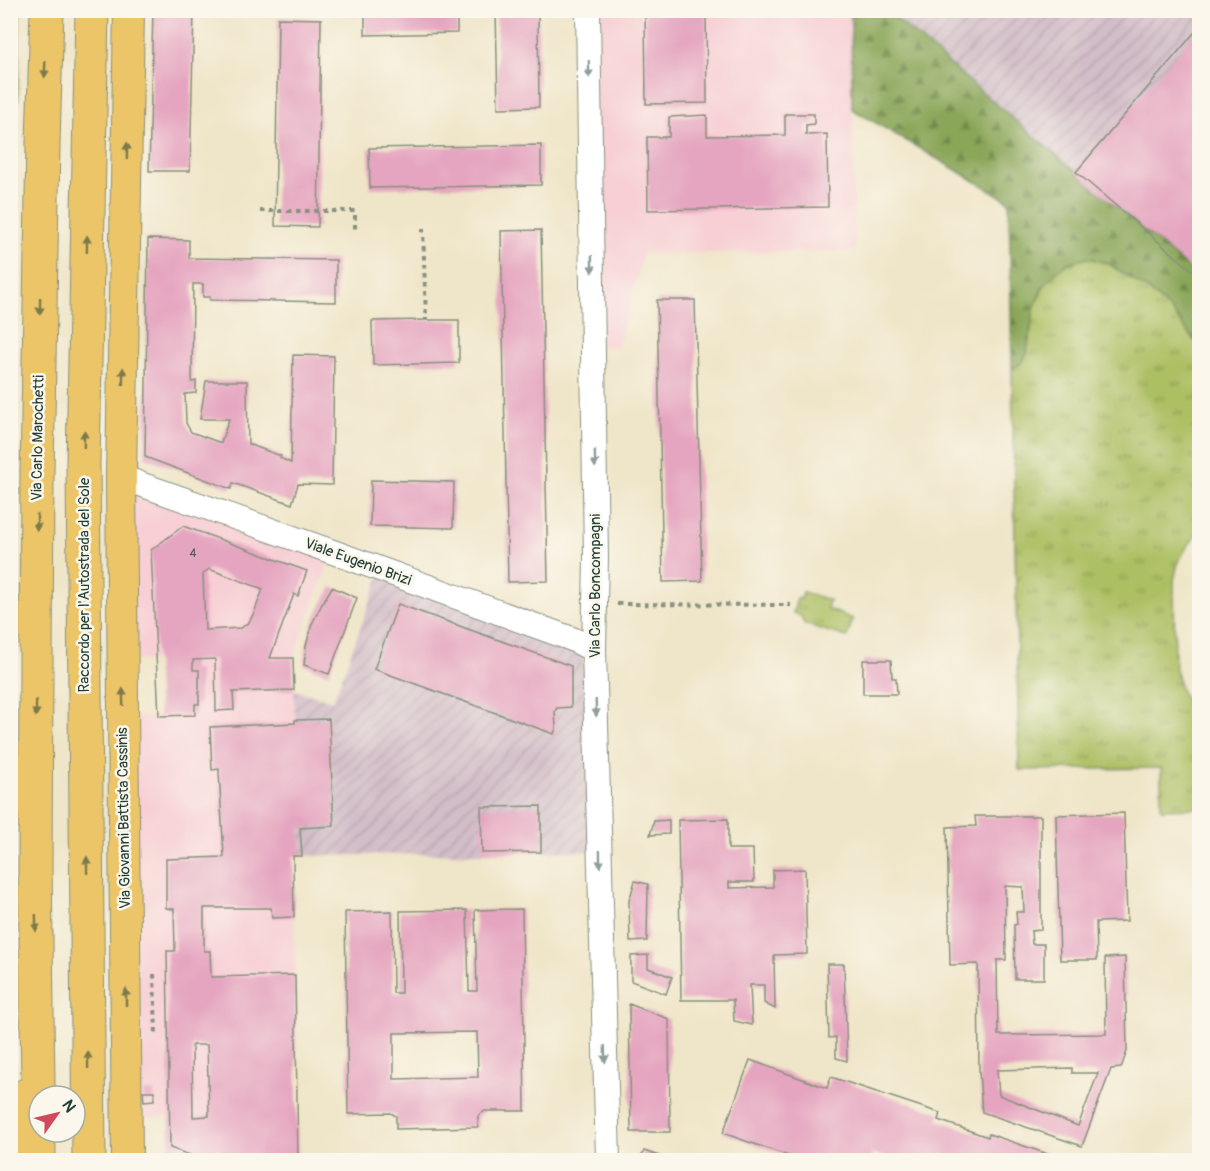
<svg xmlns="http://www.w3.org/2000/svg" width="1210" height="1171" font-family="Pangolin,sans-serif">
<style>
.built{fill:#f7cfd4}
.industrial{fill:url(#industrial-furrows)}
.grass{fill:url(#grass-tufts);stroke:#667e4c;stroke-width:1.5}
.forest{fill:url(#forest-firs);stroke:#547246;stroke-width:1.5}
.building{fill:#e5a5c0;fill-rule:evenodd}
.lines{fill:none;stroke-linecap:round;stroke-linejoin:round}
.minor-casing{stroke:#87917e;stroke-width:26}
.major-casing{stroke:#87917e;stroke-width:32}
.highway-casing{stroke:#87917e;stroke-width:35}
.path{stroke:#87917e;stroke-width:4;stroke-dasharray:4.5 4.5;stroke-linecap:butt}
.minor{stroke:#fff;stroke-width:24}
.major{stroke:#ecc569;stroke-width:30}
.highway{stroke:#ecc569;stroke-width:33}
.oneway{fill:#7b7a4c}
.oneway2{fill:#8f9e9a}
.labels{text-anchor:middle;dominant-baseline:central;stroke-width:5;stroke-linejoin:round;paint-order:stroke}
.number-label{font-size:12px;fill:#505757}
.street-label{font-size:15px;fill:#1f3d34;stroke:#fbf7ec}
</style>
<defs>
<pattern id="industrial-furrows" width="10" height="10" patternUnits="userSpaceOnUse" patternTransform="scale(1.5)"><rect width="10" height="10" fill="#d2bdc8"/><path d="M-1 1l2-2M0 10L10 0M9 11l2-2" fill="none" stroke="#b4a3ac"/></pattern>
<pattern id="grass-tufts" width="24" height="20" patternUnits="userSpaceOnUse" patternTransform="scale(1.5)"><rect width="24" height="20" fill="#adbf63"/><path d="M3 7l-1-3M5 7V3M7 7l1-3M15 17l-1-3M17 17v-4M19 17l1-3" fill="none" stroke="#8c9c52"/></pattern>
<pattern id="forest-firs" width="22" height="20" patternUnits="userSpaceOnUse" patternTransform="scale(1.5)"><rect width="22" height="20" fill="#8aa659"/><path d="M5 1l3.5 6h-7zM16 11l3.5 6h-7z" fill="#70884a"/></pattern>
</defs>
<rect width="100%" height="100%" fill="#fbf7ec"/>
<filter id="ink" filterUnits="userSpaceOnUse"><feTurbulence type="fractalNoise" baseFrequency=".0167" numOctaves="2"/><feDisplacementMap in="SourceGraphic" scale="12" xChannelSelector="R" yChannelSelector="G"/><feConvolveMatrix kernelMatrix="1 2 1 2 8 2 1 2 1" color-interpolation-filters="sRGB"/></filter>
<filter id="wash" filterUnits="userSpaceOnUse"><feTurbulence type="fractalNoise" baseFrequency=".008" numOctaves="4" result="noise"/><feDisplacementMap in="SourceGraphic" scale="24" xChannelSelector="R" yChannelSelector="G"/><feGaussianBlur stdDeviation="1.35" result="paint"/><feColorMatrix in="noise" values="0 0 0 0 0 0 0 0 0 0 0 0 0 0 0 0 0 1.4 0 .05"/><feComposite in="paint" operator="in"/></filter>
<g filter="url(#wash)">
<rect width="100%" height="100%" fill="#efe5c8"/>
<!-- built -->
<path class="built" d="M588,11h263l4,240 -212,3 -25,93 -25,1z
M121,476l212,76 -40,106 9,198 -9,1 4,261 -89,-2 -81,2 -4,-401 72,-2v-11l4,-1v-32l-6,-1v-10l-70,1z"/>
<!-- industrial -->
<path class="industrial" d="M893,10l306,1v266l-306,-261z
M382,570l200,74 18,207 -298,5 -8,-166 39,11z"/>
<!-- grass -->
<path class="grass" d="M11,10l9,1 -2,89 -7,-3z
M1087,258l19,4 42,28 23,20 28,36v186l-12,15 -9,16 -4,17 1,88 7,25 11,19 6,7v89l-38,1v-41l-142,2 -7,-401 11,-8 4,-9 7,-44 9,-21 13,-15 12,-9z
M803,592l26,8 -2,9 26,10 -6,18 -43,-13 -3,-8 -8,-3 4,-15 4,1z"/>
<!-- forest -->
<path class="forest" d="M851,11h42v5l306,261v69l-28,-36 -23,-20 -42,-28 -19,-4 -19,5 -12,9 -13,15 -9,21 -7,44 -4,9 -11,8 -3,-168 -157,-92z"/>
<g id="blocks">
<!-- building -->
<path class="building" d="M153,10h41l-4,161h-41z
M365,10h92v23l-92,2z
M496,10h42l1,97 -41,1z
M645,10h61l1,93 -61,1z
M278,18l43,1 -3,208 -43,-1z
M1200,26v251l-124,-105z
M785,114h29v10l-8,1v10l21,-1 1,73 -180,3 -1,-73h22v-20l38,-2v21l78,-1z
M541,145v40l-171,3 -1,-40z
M541,230l7,351 -40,1 -7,-351z
M148,239l41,1v18l147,2v42l-126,-2v-3h-7v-13h-10l-1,98 4,-1v12l-11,1 1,29 5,9 30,11 8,-24h-29l6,-38h41l1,63 33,12 -1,2 11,5 2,-108 41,1 -2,129 -34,-1 -6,20 -59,-21 -2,6 -86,-32z
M657,300h38l7,281 -39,1z
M426,320h33v43l-86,2 -1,-44z
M371,480l83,2 -1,46 -83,-2z
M183,526l124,45 -9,25 -4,-2 -24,64h23l1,32 -61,2 1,18 -18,1 -1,-52 -22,1v10h6v34h-4v11l-36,1 -8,-166zM209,569l54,20 -9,24 -5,9 -8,6 -36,2 -2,-56z
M332,587l25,11 -28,76 -25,-9 2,-19 6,-22 10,-20z
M398,604l173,62v41l-14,1 -2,3 1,17 -2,6 -180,-65z
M863,660h28l1,18h4l1,16h-34z
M329,719l5,107 -34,2 2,28h-9l1,61 -22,1 -1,-10h-67v43h6l1,26 84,-2 3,185h-94l-34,-12 -3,-197h8l-1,-42 -8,-1v-49l58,-2 -5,-85v-3l-7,1 -2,-43 85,-4v-3zM192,1045h15l2,71 -16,1z
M541,806v46l-59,1 -1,-46z
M1124,813l3,108 -31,1 1,38h-37l-4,-145z
M975,816h66v114l-10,1 1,13h12v35h-29l-1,-54 3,-1 -1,-12h8l-1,-25 -18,-1 1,74h-9l1,75 108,-1 -1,-76 20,-1 2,94 -6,17 -10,1 -29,77 -100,-34 -3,-41 -1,-107 -28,1 -3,-138 29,-1zM1072,1068v5h26l-20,53 -79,-31 -2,-25z
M728,819v30h25l1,33h-25v6l44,-1v-17l32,-1 2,85 -33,1 1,54 -11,-6v-18h-14l2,40 -18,-4 -1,-21h-52l-3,-180z
M669,820v14l-19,1 4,-14z
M635,881l13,3 -1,57 -17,1 -1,-41z
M522,909l3,202h-40l-7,5v11l-82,2v-13l-5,-3 -43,1 -3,-202 47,-1 1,82h8l-1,-82 67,-1 2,81h8l-2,-81zM477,1032l1,45 -84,2v-46z
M648,955v13l24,9 -6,17 -35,-13v-25z
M827,964h17l3,97 -11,-3v-21l-7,1z
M629,1004l40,15 1,113h-39z
M750,1060l77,28 4,-11 109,36 -2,7 50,17 1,-3 76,26h-171l-23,-7 1,7h-72l-77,-27z
M143,1091h11v9l-10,1z
M644,1151l27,9h-31z"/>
</g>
</g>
<g filter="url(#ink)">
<use href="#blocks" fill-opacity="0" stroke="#87917e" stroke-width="1.5"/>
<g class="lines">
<!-- minor casing -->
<g class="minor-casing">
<path id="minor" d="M588,10l8,548 -2,92 14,510
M121,476l19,8 193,68 239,87 22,11"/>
</g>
<!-- major casing -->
<g class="major-casing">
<path id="major" d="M127,1160l-6,-684 8,-466"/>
</g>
<!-- highway casing -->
<g class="highway-casing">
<path id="highway" d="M11,1160l15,-65
M39,1160l-4,-295 2,-393 6,-329 4,-133
M89,1160l-6,-697 9,-453"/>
</g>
<!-- path -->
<path class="path" d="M260,211h95v18
M423,228l3,92
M617,604l174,1
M154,974l2,62"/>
<!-- minor -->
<use href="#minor" class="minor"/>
<!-- major -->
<use href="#major" class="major"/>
<!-- highway -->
<use href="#highway" class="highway"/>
</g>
<!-- one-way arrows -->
<defs><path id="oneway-solid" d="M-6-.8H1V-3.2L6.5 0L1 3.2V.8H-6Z" transform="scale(1.5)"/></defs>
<g class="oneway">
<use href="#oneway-solid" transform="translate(45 69) rotate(92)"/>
<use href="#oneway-solid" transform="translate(127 151) rotate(-89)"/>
<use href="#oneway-solid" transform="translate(87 244) rotate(-89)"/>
<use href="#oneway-solid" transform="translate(40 306) rotate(91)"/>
<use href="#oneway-solid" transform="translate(123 376) rotate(-89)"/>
<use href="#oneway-solid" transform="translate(84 439) rotate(-89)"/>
<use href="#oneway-solid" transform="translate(37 522) rotate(90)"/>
<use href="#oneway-solid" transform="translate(123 697) rotate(-91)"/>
<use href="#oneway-solid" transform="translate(36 708) rotate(91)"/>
<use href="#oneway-solid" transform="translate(87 865) rotate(-91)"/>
<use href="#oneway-solid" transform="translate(36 923) rotate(89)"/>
<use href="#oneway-solid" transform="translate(126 997) rotate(-90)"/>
<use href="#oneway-solid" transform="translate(88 1060) rotate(-91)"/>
</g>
<g class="oneway2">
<use href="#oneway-solid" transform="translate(589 69) rotate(89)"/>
<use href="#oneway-solid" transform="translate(592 264) rotate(89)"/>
<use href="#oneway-solid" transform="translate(595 459) rotate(89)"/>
<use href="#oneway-solid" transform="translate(596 708) rotate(88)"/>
<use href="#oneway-solid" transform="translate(600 859) rotate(89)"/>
<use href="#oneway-solid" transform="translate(605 1054) rotate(88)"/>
</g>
</g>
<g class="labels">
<!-- number labels -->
<g class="number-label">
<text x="193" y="553">4</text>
</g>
<!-- street labels -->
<g class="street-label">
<text transform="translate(38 438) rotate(-89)">Via Carlo Marochetti</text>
<text transform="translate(358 562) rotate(20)">Viale Eugenio Brizi</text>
<text transform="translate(84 585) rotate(-90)">Raccordo per l'Autostrada del Sole</text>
<text transform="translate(595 586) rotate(-90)">Via Carlo Boncompagni</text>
<text transform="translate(124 818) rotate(-91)">Via Giovanni Battista Cassinis</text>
</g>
</g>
<!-- margin -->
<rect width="1210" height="1171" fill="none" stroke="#fbf7ec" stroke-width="36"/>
<!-- north arrow -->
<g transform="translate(57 1114) rotate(56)"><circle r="28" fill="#fbf7ec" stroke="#a3ada2" stroke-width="1.5"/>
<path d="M0-4.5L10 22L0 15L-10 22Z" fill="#d1495b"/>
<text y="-9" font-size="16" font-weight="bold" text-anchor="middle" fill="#1f3d34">N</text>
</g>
</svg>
